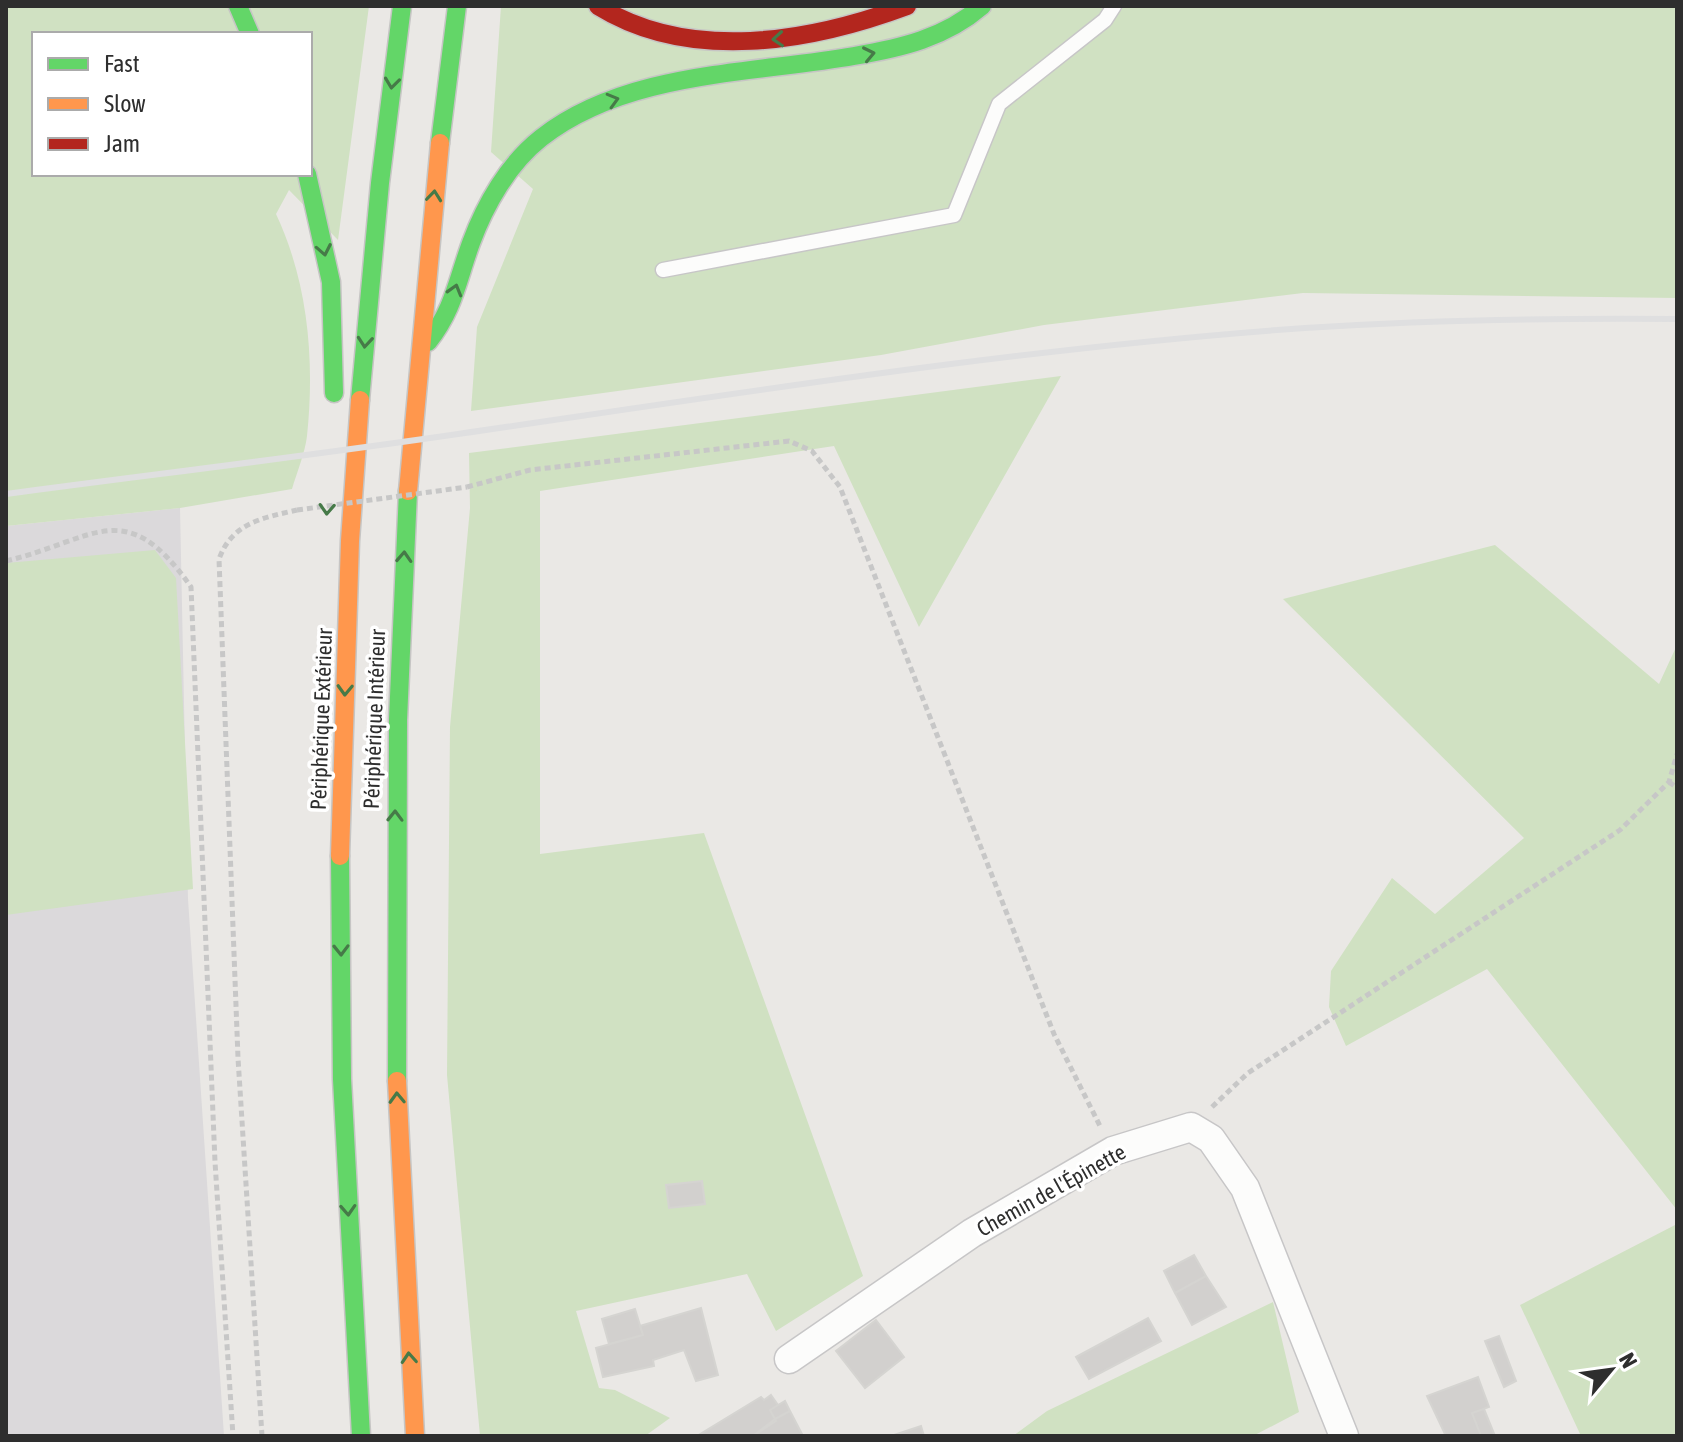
<svg xmlns="http://www.w3.org/2000/svg" width="1683" height="1442" font-family="'Asap Condensed',sans-serif">
<style>
.industrial{fill:#dbd9db}
.green{fill:#d0e1c2;fill-rule:evenodd}
.building{fill:#d2d0ce;stroke:#d5d4d1;stroke-width:2}
.lines{fill:none;stroke-linecap:round;stroke-linejoin:round}
.lane-casing{stroke:#c7c6c7;stroke-width:17}
.street-casing{stroke:#c7c6c7;stroke-width:31}
.fast-casing{stroke:#c6c5c4;stroke-width:21}
.slow-casing{stroke:#c6c5c4;stroke-width:21}
.jam-casing{stroke:#c6c5c4;stroke-width:21}
.path{stroke:#c7c7c7;stroke-width:5;stroke-dasharray:6 4;stroke-linecap:butt}
.lane{stroke:#fcfcfb;stroke-width:14}
.street{stroke:#fcfcfb;stroke-width:28}
.fast{stroke:#63d668;stroke-width:18}
.slow{stroke:#ff974d;stroke-width:18}
.jam{stroke:#b3261e;stroke-width:18}
.rail{stroke:#dfdfe0;stroke-width:6}
.path-bridge{stroke:#c7c7c7;stroke-width:5;stroke-dasharray:6 4;stroke-linecap:butt}
.oneway{stroke:#467a48}
.labels{text-anchor:middle;dominant-baseline:central;stroke-width:7;stroke-linejoin:round;paint-order:stroke}
.street-label{font-size:22px;fill:#2e2e2e;stroke:#fff}
</style>
<rect width="100%" height="100%" fill="#eae8e5"/>
<!-- industrial -->
<path class="industrial" d="M180,508l8,391 36,537h-218v-910z"/>
<!-- green -->
<path class="green" d="M6,6h363l-31,234 -49,-50 -13,24c32,68 39,146 31,222 -2,17 -10,36 -15,53l-112,19 -174,18zM34,34h276v140h-276z
M501,6h1176v292l-374,-5 -259,32 -163,30 -410,56 6,-84 56,-138 -42,-37z
M1061,376l-142,251 -85,-181 -294,45v363l164,-21 159,443 -87,55 -29,-57 -171,37 23,77 16,2 55,28 -25,18h-165l-33,-361 3,-348 20,-219 -1,-55z
M1495,545l164,139 18,-39v565l-190,-241 -141,77 -17,-39 2,-36 61,-93 43,36 89,-76 -241,-239z
M155,550l21,28 17,311 -187,26v-352z
M1677,1224v212h-96l-61,-131z
M1273,1302l26,110 -46,24h-240l34,-25z"/>
<!-- building -->
<path class="building" d="M702,1181l3,23 -36,4 -3,-23z
M1194,1255l12,21 -31,17 -11,-22z
M1206,1276l20,31 -34,18 -17,-32z
M701,1308l17,67 -22,6 -12,-31 -31,10 1,6 -51,11 -7,-29 47,-13 -3,-9z
M635,1309l8,26 -34,9 -7,-25z
M1148,1318l13,23 -72,38 -13,-22z
M876,1320l28,37 -39,31 -29,-37z
M1499,1336l17,45 -12,6 -19,-46z
M1478,1377l11,30 -17,6 9,23h-39l3,-2 -18,-38z
M771,1395l7,10 -8,5 6,11 -23,15h-56l64,-39 3,3z
M785,1401l5,10 -15,8 -5,-9z
M1484,1409l11,27h-14l-9,-23z
M790,1411l13,25h-50l22,-17z
M921,1426l3,10h-33z"/>
<g class="lines">
<!-- lane casing -->
<g class="lane-casing">
<path id="lane" d="M663,270l291,-55 45,-111 106,-84 9,-14"/>
</g>
<!-- street casing -->
<g class="street-casing">
<path id="street" d="M789,1359l183,-126 141,-82 78,-24 20,12 34,49 99,248"/>
</g>
<!-- fast casing -->
<g class="fast-casing">
<path id="fast" d="M238,6l12,28
M440,143l17,-137
M307,174l24,108 3,111
M428,342c26,-33 29,-61 43,-99 14,-38 37,-79 70,-105 85,-67 211,-64 313,-82 47,-8 91,-18 128,-50
M360,400l20,-217 22,-177
M340,856l2,223 19,357
M397,1081l1,-361 10,-229"/>
</g>
<!-- slow casing -->
<g class="slow-casing">
<path id="slow" d="M408,491l32,-348
M340,856l10,-315 10,-141
M397,1081l18,355"/>
</g>
<!-- jam casing -->
<g class="jam-casing">
<path id="jam" d="M598,6c92,57 212,36 309,0"/>
</g>
<!-- path -->
<path class="path" d="M467,487l63,-17 259,-29 23,10 28,36 214,547 46,92
M6,561c89,-21 119,-68 185,26l24,575 18,274
M1669,782l8,6
M1212,1107l36,-34 372,-243 49,-48 8,-28
M262,1436l-24,-378 -19,-499c13,-36 43,-41 78,-49"/>
<!-- lane -->
<use href="#lane" class="lane"/>
<!-- street -->
<use href="#street" class="street"/>
<!-- fast -->
<use href="#fast" class="fast"/>
<!-- slow -->
<use href="#slow" class="slow"/>
<!-- jam -->
<use href="#jam" class="jam"/>
<!-- rail -->
<path class="rail" d="M6,494c151,-20 302,-38 452,-60 282,-41 564,-86 847,-106 124,-8 248,-10 372,-9"/>
<!-- path-bridge -->
<path class="path-bridge" d="M297,510l170,-23"/>
</g>
<!-- one-way arrows -->
<defs><path id="oneway-chevron" d="M-2-3.5L2.5 0L-2 3.5" fill="none" stroke-width="1.6" stroke-linecap="round" stroke-linejoin="round" transform="scale(2)"/></defs>
<g class="oneway">
<use href="#oneway-chevron" transform="translate(778 39) rotate(176)"/>
<use href="#oneway-chevron" transform="translate(869 54) rotate(-12)"/>
<use href="#oneway-chevron" transform="translate(392 83) rotate(97)"/>
<use href="#oneway-chevron" transform="translate(613 100) rotate(-16)"/>
<use href="#oneway-chevron" transform="translate(434 196) rotate(-84)"/>
<use href="#oneway-chevron" transform="translate(324 250) rotate(79)"/>
<use href="#oneway-chevron" transform="translate(455 290) rotate(-74)"/>
<use href="#oneway-chevron" transform="translate(365 342) rotate(95)"/>
<use href="#oneway-chevron" transform="translate(327 509) rotate(93)"/>
<use href="#oneway-chevron" transform="translate(404 557) rotate(-87)"/>
<use href="#oneway-chevron" transform="translate(345 690) rotate(92)"/>
<use href="#oneway-chevron" transform="translate(395 816) rotate(-89)"/>
<use href="#oneway-chevron" transform="translate(341 950) rotate(89)"/>
<use href="#oneway-chevron" transform="translate(397 1098) rotate(-92)"/>
<use href="#oneway-chevron" transform="translate(348 1210) rotate(87)"/>
<use href="#oneway-chevron" transform="translate(409 1358) rotate(-94)"/>
</g>
<g class="labels">
<!-- street labels -->
<g class="street-label">
<text transform="translate(321 719) rotate(-88)">Périphérique Extérieur</text>
<text transform="translate(374 719) rotate(-88)">Périphérique Intérieur</text>
<text transform="translate(1051 1190) rotate(-29)">Chemin de l'Épinette</text>
</g>
</g>
<!-- border -->
<rect width="1683" height="1442" fill="none" stroke="#2e2e2e" stroke-width="16"/>
<!-- legend -->
<rect x="32" y="32" width="280" height="144" fill="#ffffff" stroke="#ababab" stroke-width="2"/>
<rect x="48" y="58" width="40" height="12" fill="#63d668" stroke="#ababab" stroke-width="2"/>
<text x="104" y="72" font-size="24" fill="#2e2e2e">Fast</text>
<rect x="48" y="98" width="40" height="12" fill="#ff974d" stroke="#ababab" stroke-width="2"/>
<text x="104" y="112" font-size="24" fill="#2e2e2e">Slow</text>
<rect x="48" y="138" width="40" height="12" fill="#b3261e" stroke="#ababab" stroke-width="2"/>
<text x="104" y="152" font-size="24" fill="#2e2e2e">Jam</text>
<!-- north arrow -->
<g transform="translate(1611 1370) rotate(61)" stroke="#ffffff" stroke-width="6" paint-order="stroke">
<path d="M0-6L14 30L0 20L-14 30Z" fill="#2e2e2e"/>
<text y="-12" font-size="22" font-weight="bold" text-anchor="middle" fill="#2e2e2e">N</text>
</g>
</svg>
